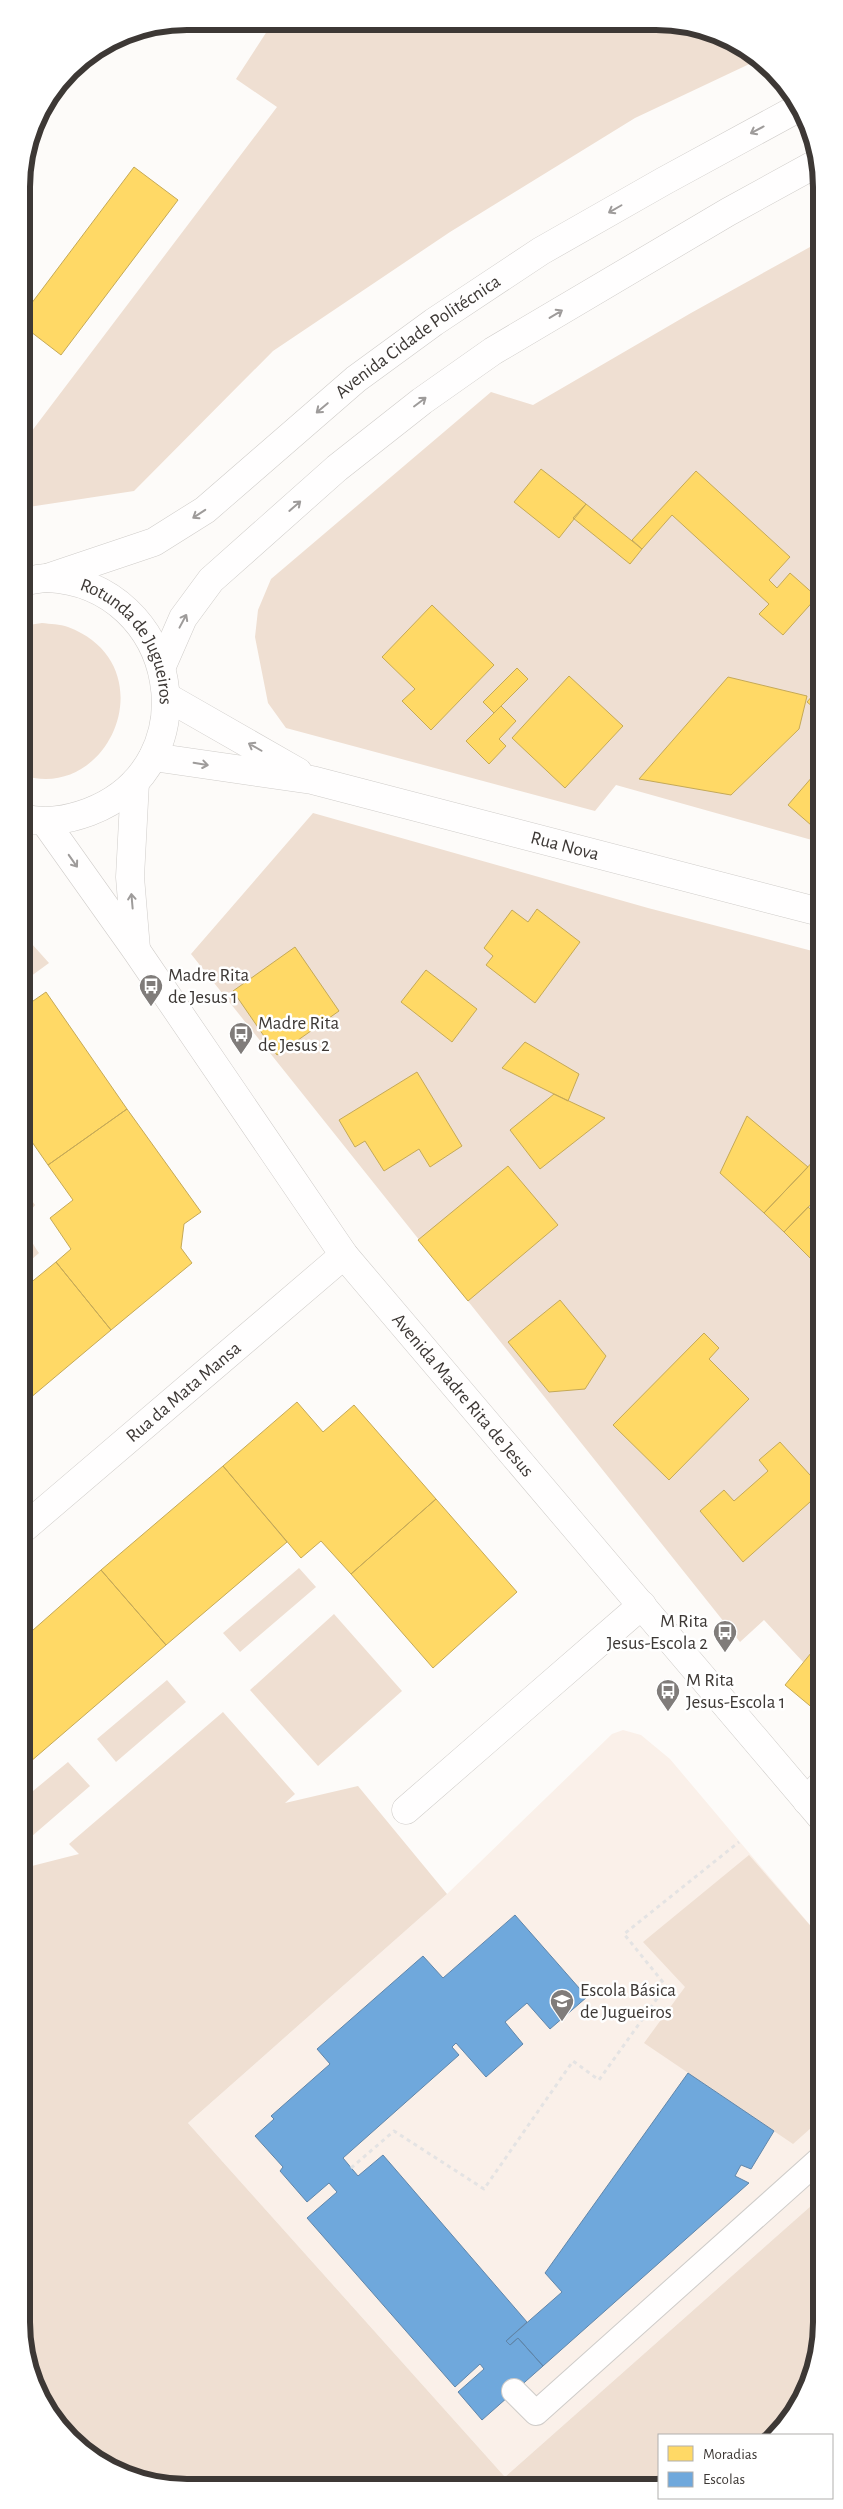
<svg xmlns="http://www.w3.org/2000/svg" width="843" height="2509" font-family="'Alegreya Sans',sans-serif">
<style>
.built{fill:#faf0e9}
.green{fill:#efdfd2}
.homes{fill:#ffd966;stroke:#c5a957}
.schools{fill:#6fa8dc;stroke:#6086aa}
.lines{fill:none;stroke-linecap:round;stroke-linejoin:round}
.service-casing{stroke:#cfccc9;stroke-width:26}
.minor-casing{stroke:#cfccc9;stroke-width:29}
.tertiary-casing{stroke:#cfccc9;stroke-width:29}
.primary-casing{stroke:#cfccc9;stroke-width:29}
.path{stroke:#e4e3e3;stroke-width:3;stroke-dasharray:4 4;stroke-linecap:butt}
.service{stroke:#fffefe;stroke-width:24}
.minor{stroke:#fffefe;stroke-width:28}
.tertiary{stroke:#fffefe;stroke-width:28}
.primary{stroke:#fffefe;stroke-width:28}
.oneway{stroke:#9e9b9a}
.labels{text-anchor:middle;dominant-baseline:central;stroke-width:5;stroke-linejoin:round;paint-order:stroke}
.street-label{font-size:19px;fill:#3d3835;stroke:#fff}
.poi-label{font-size:19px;fill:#3d3835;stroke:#fff;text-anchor:start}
.rim{fill:none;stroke:#3d3835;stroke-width:6}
</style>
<rect width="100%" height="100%" fill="#fdfbf9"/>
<!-- built -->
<path class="built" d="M623,1730l18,5 29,24 151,179v259l-316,280 -317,-354 259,-229 165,-160z"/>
<!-- green -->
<path class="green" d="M273,22l416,2 50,19 21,16 -125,59 -185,114 -177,119 -139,140 -112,17v-64l255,-337 -41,-28z
M819,242v600l-203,-57 -21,26 -309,-83 -18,-25 -13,-66 3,-27 13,-31 220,-187 42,13 158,-92z
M42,623c8,1 18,1 26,4 100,38 42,177 -46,148v-149z
M313,813l335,95 172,45v689l-16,21 -40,-43 -24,22 -549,-688z
M23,934l26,29 -26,19z
M23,1188l12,17c-14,16 -7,33 4,48l-16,14z
M299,1568l17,19 -76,65 -17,-19z
M334,1614l68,77 -84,75 -68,-76z
M167,1680l19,22 -70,60 -19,-23z
M223,1712l72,82 -10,9 73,-17 89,108 -259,229 317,354 316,-280v136l-12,52 -28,46 -5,4h-117v50h-504l-42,-14 -43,-31 -27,-35 -19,-50v-487l55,-14 -10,-10z
M68,1762l22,24 -66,57v-50l3,3z
M749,1855l72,83v181l-28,25 -149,-101 41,-56 -42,-45z"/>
<!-- homes -->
<path class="homes" d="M134,167l44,33 -117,155 -39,-30v-9z
M541,469l45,35 -27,34 -45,-36z
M696,471l94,86 -21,23 8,8 13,-15 27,24 -34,38 -24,-21 10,-10 -97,-89 -30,34 -10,-9z
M586,504l56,45 -12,15 -57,-46z
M432,605l62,60 -63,65 -29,-29 13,-12 -33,-32z
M517,668l11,11 -34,34 -11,-11z
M569,676l54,50 -58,62 -53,-50z
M728,677l79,19 -8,33 -68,66 -92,-16z
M819,688v24l-12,-10z
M501,706l15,15 -17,18 7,7 -17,18 -23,-23z
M819,769v63l-31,-27z
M537,909l43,33 -45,61 -49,-38 7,-9 -9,-8 28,-38 16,12z
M295,947l44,64 -62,44 -44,-64z
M426,970l51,39 -25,33 -51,-40z
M46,992l81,117 -79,56 -25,-36v-121z
M525,1042l54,32 -11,27 -66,-33z
M417,1072l45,74 -32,21 -11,-18 -35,22 -19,-30 -10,6 -16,-27z
M554,1094l51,24 -65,51 -30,-39z
M127,1109l74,103 -17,12 -3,24 11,15 -81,67 -55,-68 15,-13 -21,-31 23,-18 -25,-35z
M747,1116l61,51 -44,46 -44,-40z
M820,1154v41l-36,37 -20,-19z
M508,1166l50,59 -90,76 -50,-61z
M808,1207l12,11v50l-36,-36z
M56,1262l55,68 -88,74v-115z
M560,1300l46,56 -21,33 -36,3 -41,-50z
M704,1333l15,15 -10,11 40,40 -80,81 -56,-55z
M297,1402l26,30 31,-27 82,94 -85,75 -30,-33 -20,17 -78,-92z
M780,1442l40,44v7l-77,69 -43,-51 24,-21 10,11 34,-30 -9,-11z
M223,1466l64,76 -121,103 -65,-75z
M436,1499l81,93 -84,76 -82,-94z
M101,1570l65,75 -136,117 -6,-8v-116z
M820,1642l1,73 -36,-30z"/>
<!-- schools -->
<path class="schools" d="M515,1915l72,82 -37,32 -23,-26 -22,19 18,22 -37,33 -30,-34 -4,4 7,8 -116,103 15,18 25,-21 144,167 -21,19 4,4 8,-7 25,28 -61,54 -24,-28 26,-23 -4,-5 -25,23 -148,-169 30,-26 -8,-9 -22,19 -27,-31 3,-4 -28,-31 19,-17 -3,-3 59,-52 -13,-15 106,-93 20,22z
M688,2073l86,58 -23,38 -10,-4 -6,11 14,7 -206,183 -25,-28 -8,7 -4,-4 56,-49 -17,-19z"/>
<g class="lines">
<!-- service casing -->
<g class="service-casing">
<path id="service" d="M514,2391l22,22 285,-255"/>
</g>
<!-- minor casing -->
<g class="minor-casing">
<g id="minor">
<path d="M167,697l131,75"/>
<path id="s1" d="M153,757l159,23 508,132"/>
<path id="s2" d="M23,1529l321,-274"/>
<path d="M807,1801l14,-16"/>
<path d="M406,1810l236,-205"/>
</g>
</g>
<!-- tertiary casing -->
<g class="tertiary-casing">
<g id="tertiary">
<path d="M135,782l-5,95 6,72"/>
<path id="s3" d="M45,822l91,128 208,305 477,562"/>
</g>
</g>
<!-- primary casing -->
<g class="primary-casing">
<g id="primary">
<path id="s4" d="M47,578l107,-36 51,-32 151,-131 78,-57 107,-71 123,-70 136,-74"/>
<path id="s5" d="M22,582c9,-2 18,-4 26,-4 131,7 164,187 41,234 -22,8 -43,12 -67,6"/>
<path d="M162,666l21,-48 28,-38 126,-112 85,-67 71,-50 235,-139 91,-50"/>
</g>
</g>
<!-- path -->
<path class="path" d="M351,2168l43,-37 90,58 89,-128 26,19 67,-94 -42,-52 115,-92"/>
<!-- service -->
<use href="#service" class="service"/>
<!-- minor -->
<use href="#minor" class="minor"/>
<!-- tertiary -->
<use href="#tertiary" class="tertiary"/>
<!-- primary -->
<use href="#primary" class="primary"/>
</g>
<!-- one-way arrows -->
<defs><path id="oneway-shaft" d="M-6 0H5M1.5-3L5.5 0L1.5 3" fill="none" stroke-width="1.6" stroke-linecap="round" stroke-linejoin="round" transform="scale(1.25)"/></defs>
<g class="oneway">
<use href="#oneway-shaft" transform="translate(757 130) rotate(152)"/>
<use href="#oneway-shaft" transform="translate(615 209) rotate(150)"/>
<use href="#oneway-shaft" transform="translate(556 314) rotate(-31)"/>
<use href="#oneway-shaft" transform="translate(420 402) rotate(-37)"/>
<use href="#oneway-shaft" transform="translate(322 408) rotate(140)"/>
<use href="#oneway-shaft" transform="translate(295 506) rotate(-41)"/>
<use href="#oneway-shaft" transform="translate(199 514) rotate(147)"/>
<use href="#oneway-shaft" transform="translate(183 621) rotate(-62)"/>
<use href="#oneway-shaft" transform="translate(255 747) rotate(-150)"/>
<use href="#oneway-shaft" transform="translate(201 764) rotate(9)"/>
<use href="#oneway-shaft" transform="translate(73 861) rotate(55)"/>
<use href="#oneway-shaft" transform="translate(132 901) rotate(-95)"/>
</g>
<!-- icons -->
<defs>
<g id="bus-pin" transform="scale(1.25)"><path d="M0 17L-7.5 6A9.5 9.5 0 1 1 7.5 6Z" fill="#807c7a" stroke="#fff"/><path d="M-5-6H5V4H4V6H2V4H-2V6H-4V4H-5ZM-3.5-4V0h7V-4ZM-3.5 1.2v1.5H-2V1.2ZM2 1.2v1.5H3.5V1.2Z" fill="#fff"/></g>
<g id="school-pin" transform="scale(1.25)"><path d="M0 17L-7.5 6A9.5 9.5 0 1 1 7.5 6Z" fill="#807c7a" stroke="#fff"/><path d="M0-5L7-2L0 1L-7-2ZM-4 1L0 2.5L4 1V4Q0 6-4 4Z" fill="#fff"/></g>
</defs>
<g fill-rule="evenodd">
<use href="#bus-pin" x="151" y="986"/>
<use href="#bus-pin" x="241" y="1034"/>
<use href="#bus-pin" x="725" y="1632"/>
<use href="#bus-pin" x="668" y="1691"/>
<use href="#school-pin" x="562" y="2001"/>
</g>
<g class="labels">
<!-- street labels -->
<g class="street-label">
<text stroke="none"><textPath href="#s4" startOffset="448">Avenida Cidade Politécnica</textPath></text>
<text stroke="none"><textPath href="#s5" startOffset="139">Rotunda de Jugueiros</textPath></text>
<text stroke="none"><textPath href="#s1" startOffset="422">Rua Nova</textPath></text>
<text stroke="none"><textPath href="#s2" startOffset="211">Rua da Mata Mansa</textPath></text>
<text stroke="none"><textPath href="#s3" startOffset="710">Avenida Madre Rita de Jesus</textPath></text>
</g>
<!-- poi labels -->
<g class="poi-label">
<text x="168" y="975">Madre Rita<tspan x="168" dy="22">de Jesus 1</tspan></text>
<text x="258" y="1023">Madre Rita<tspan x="258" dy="22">de Jesus 2</tspan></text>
<text x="708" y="1621" text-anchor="end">M Rita<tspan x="708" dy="22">Jesus-Escola 2</tspan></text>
<text x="686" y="1680">M Rita<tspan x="686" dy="22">Jesus-Escola 1</tspan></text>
<text x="580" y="1990">Escola Básica<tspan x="580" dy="22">de Jugueiros</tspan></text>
</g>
</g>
<!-- crop -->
<path d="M0 0H843V2509H0ZM187 30H656A157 157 0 0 1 813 187V2322A157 157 0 0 1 656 2479H187A157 157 0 0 1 30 2322V187A157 157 0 0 1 187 30Z" fill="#fff" fill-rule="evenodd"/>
<path class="rim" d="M187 30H656A157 157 0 0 1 813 187V2322A157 157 0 0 1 656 2479H187A157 157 0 0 1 30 2322V187A157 157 0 0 1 187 30Z"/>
<!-- legend -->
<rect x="658" y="2434" width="175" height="65" fill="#ffffff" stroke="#b1afae"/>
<rect x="668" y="2446" width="25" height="15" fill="#ffd966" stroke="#b1afae"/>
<text x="703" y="2459" font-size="15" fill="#3d3835">Moradias</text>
<rect x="668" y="2472" width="25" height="15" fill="#6fa8dc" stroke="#b1afae"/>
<text x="703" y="2484" font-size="15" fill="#3d3835">Escolas</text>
</svg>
